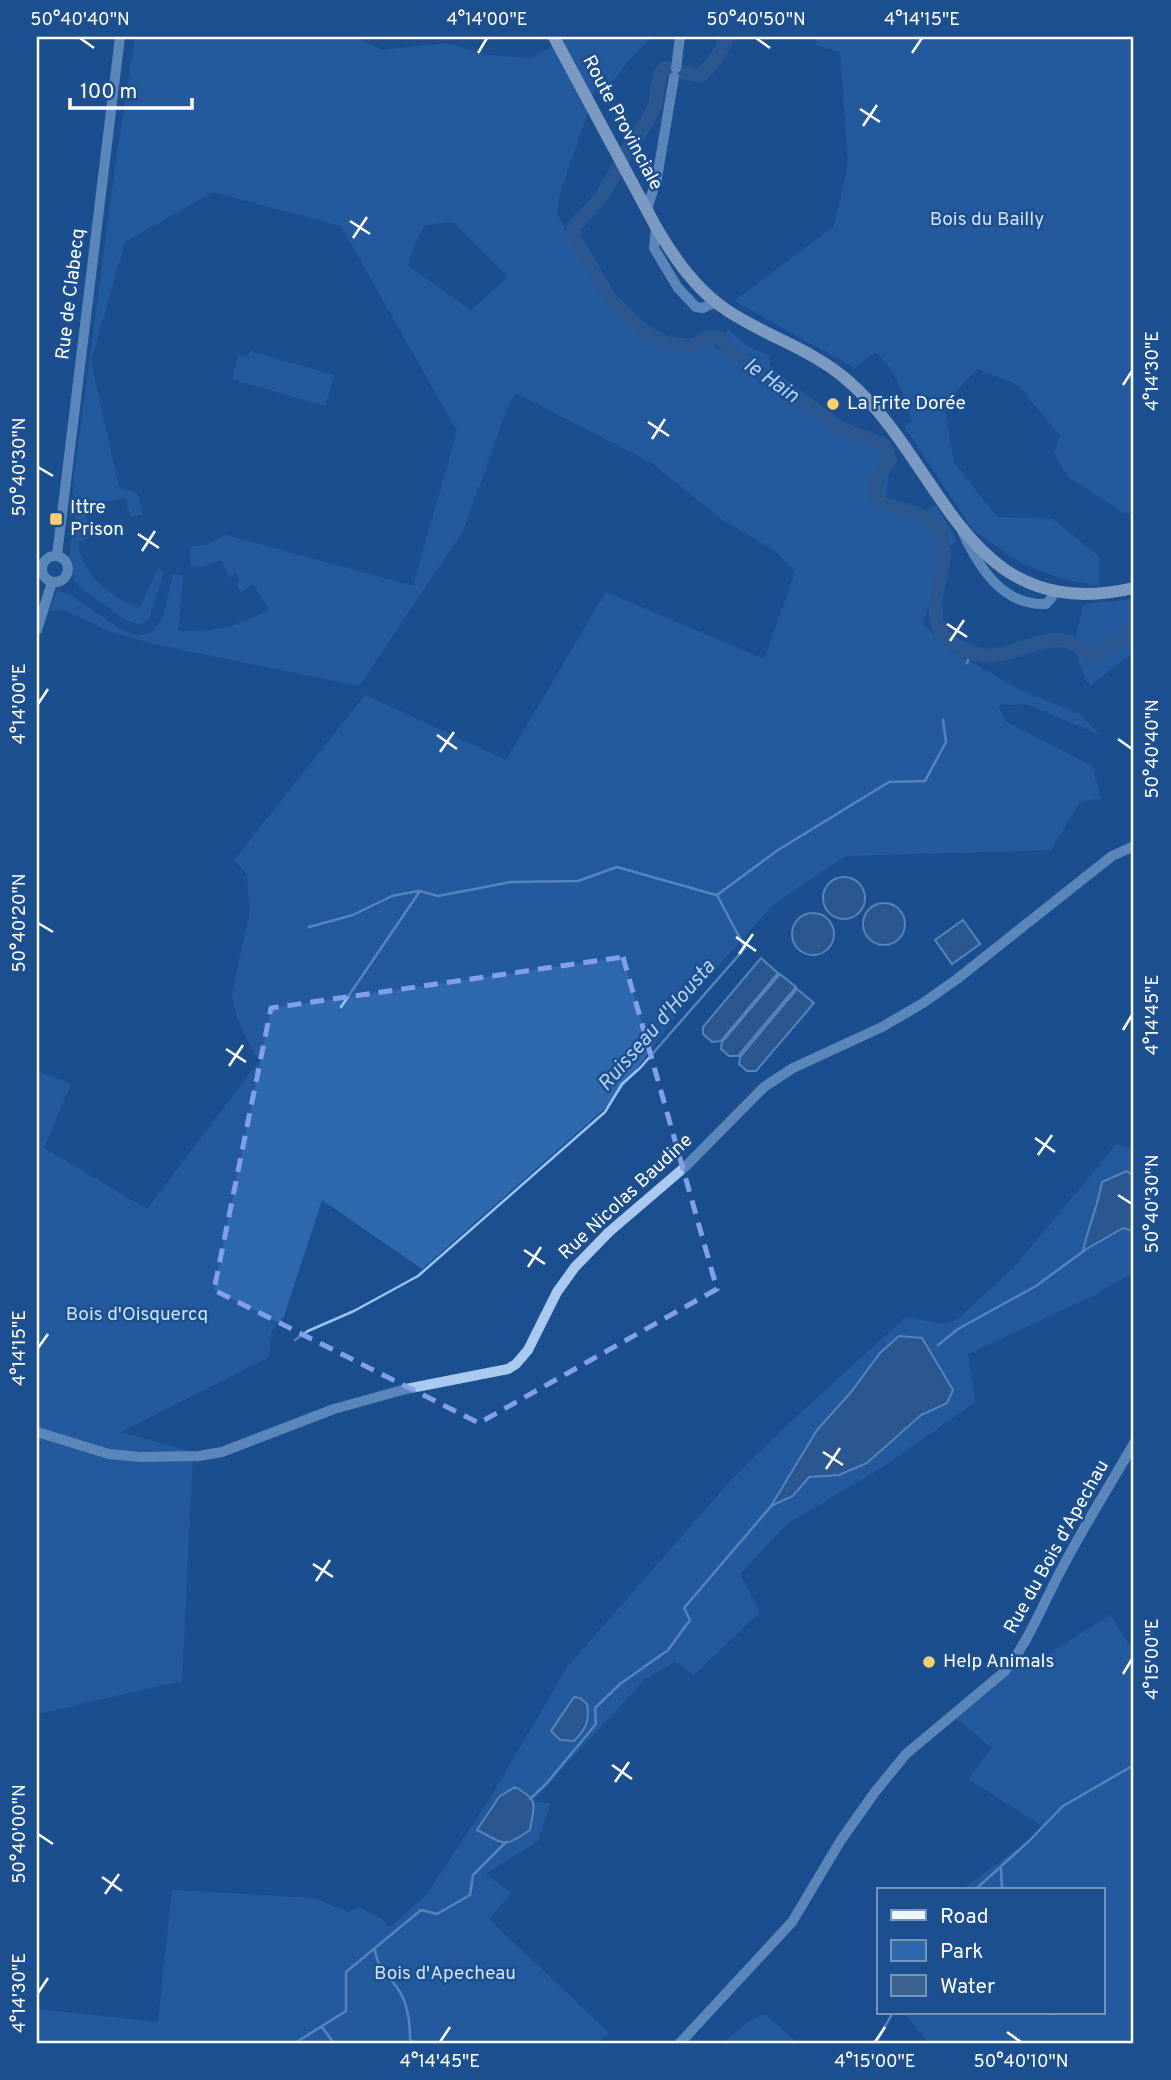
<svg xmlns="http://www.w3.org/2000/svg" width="1171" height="2080" font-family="Overpass,sans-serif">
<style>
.green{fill:#2e69ad;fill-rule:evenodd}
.water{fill:#3c6290;stroke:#9cc4f0;stroke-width:2}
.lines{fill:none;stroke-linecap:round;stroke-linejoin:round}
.stream{stroke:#9cc4f0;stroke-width:2.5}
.river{stroke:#3c6290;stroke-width:14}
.minor{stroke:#a9c9ee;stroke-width:10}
.major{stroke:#f0f6ff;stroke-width:12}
.marked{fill:none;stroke:#839eea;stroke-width:5;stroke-dasharray:14 9;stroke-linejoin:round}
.ticks{fill:none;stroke:#fff;stroke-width:2.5}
.poi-dot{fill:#ffd166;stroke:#1b4f8f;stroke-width:2.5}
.labels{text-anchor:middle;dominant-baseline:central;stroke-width:5;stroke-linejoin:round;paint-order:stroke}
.street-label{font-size:19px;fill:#fff;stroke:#1b4f8f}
.park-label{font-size:19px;fill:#cfe3fa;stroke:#1b4f8f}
.poi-label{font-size:19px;fill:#fff;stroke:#1b4f8f;text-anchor:start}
.water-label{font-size:21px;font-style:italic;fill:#b5d3f5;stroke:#1b4f8f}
.neatline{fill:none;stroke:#fff;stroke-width:2.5}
.ticks-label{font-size:18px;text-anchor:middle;fill:#fff}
</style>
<rect width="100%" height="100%" fill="#1b4f8f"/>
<!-- green -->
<path class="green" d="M135,37h220l27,13 66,-7 37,12 47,3 35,-21h85l-25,25 -12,17 -21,14 -35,104 -2,16 37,70 67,63 38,5 18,-15 -4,11 9,4 6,-22 19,17 22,9 1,11 66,55 17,10 24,5 13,24 -4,39 37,13 13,-7 21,36 -10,7 1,13 -9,9 -16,54 29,27 68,39 60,24 20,21 -74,-31 -28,1 7,16 87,45 9,32 -21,4 -29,48 -205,6 -73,49 -80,89 -82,109 -189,166 -100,-69 -38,116 -12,14 -3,27 -148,75 72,20 -11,229 -145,33v-643l34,13 -27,64 103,61 113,-149 -6,-6 -18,-39 -4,-22 18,-82 -3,-36 -13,-15 131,-165 141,65 100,-168 158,67 31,-87 -20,-21 -52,-31 -73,-58 -134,-69 -8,13 -45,125 -104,155 -200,-41 -51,-14 -44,-21 -15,1 8,-20c29,2 80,73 103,31 7,-14 9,-33 13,-48l10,2 -5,55c34,2 62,-4 91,-22l-16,-25 -12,8 -5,-9 4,-3 -4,-7 -7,4 -8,-17 -16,6 -14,1 -1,-20 15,-2 21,-10 187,51 44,-155 -116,-205 -128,-34 -88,50 -34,119 28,126 18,6 6,21 -12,3 -6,-19 -42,8 9,30 -14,7c4,31 33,56 62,65l18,-39 6,2 -15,48 -9,6 -16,-6 -45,-32 -5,-8 -1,-15 -4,-8 9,-55 -6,-9 43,-324zM453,222l55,55 -37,33 -63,-44 7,-23 10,-18z
M816,37h318v477l-10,-1 -56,-36 -14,-24 6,-17 -42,-51 -41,-16 -33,36 10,57 43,55 56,2 46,38v29l-37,-7 -43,-17 -46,-32 -69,-104 8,-5c-8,-26 -16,-51 -37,-69l-20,16 -121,-67 100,-75 14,-61 -8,-113 -24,-7z
M250,351l84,24 -9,31 -93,-27 7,-24 9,2z
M1134,599v52l-44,35c-19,-34 -16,-46 -6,-82z
M1117,1144l17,7v121l-39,23 -127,59 7,48 -86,61 -102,61 -47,50 20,38 -66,63 -19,-13 -30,17 -113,123 19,1 -14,39 -52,32 26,19 -22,26 120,114 -11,10h-561v-34l121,13 14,-132 141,8 36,14 10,-5 25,13 5,8 38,-34 60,-91 81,-137 164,-187 55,-54 119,-108 39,7 13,-5 55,-51z
M1110,1615l24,38v390h-205l-26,-31h200v-123h-140l82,-61 -77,-49 24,-31 -37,-31c21,-17 50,-34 64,-58l11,7z
M765,2014l32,29h-75l26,-21z"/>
<!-- water -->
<path class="water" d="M823 898a21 21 0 1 1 42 0a21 21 0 1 1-42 0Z
M863 924a21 21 0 1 1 42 0a21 21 0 1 1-42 0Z
M792 934a21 21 0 1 1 42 0a21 21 0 1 1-42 0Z
M963,920l17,24 -28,20 -17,-24z
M761,958l17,15 -57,68 -9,1 -9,-8v-7z
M780,974l16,13 -58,69h-9l-8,-7 1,-7z
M797,989l17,14 -58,68h-9l-8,-7 1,-7z
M1127,1171l7,6v54l-11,-3 -40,23c5,-24 15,-45 19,-69z
M899,1336l23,2 31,52 -6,13 -26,12 -54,48 -28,12 -30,2 -16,19 -22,10 46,-76 34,-38 29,-39z
M574,1697l6,1 7,6c3,17 -1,25 -13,37l-14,-1 -9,-9z
M515,1787c25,14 19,16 15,43 -27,19 -25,14 -53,0l22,-33z"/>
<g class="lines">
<!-- stream -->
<path class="stream" d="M967,663l4,-10
M309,927l44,-12 39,-19 26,-5
M341,1007l79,-116 18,5 73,-14 67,-1 39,-14 99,28
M295,1340l13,-9 46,-20 64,-35 187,-164 17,-28 18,-16 105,-120 -28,-53 61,-45 111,-68 36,-1 21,-39 -3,-22
M938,1345l20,-16 78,-43 49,-36
M530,1799l16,-15 50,-60 -1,-16 25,-24 48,-34 22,-30 -6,-12 88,-103
M1001,1868l1,21
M976,1889l52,-47 35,-36 71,-41
M375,1949c1,17 14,27 23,40 10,14 12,33 12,50l4,4
M1048,2012l1,2
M322,2027l12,16
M295,2043l51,-32v-39l75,-62 16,4 33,-19 3,-20 33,-33
M876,2043l17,-31"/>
<!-- river -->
<path class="river" d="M727,37l-7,16 -19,23 -36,-8 -5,6 -5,31 -10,20 -16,23 -27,48 -28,31v10l36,62 32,31 27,14 24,2 13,-8h13l27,27 62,39 32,24 44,17 6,15 -10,15 -6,16 4,11 39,12 25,17c0,7 2,15 2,22 -1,24 -17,57 -2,80 4,7 14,12 21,16 49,26 89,-39 129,10l42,-31"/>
<!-- minor -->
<path class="minor" d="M676,68l4,-31
M647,209l10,-31 17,-101
M656,227l-2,21 24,40 18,19 7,1 12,-6
M962,531c16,35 40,75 84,73l6,-7 2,-7
M57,555l63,-518
M42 569a13 13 0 1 1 26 0a13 13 0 1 1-26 0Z
M37,630l15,-48
M37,1432l72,22 31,3 59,-1 23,-4 112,-43 72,-20 102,-20 8,-5 12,-14 29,-58 18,-25 34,-35 77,-66 78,-79 29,-19 89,-41 41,-24 34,-24 155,-123 22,-10
M680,2043l112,-121 49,-82 34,-48 31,-38 98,-82c24,-29 37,-64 55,-98 23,-45 50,-87 75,-131"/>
<!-- major -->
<path class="major" d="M554,37l102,190c19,32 40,63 72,84 38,25 85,39 119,69 98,83 116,247 287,208"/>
</g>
<!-- marked area -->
<path d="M0 0H1171V2080H0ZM623,957l94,332 -238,134 -265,-133 57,-282z" fill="#1b4f8f" fill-opacity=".55" fill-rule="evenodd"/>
<path class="marked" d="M623,957l94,332 -238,134 -265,-133 57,-282z"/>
<!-- ticks -->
<path class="ticks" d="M80,38l14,10M756,38l14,10M478,53l9,-15M912,53l10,-15M860,109l20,13M863,126l14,-21M350,221l20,13M353,238l14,-21M1123,385l9,-14M648,422l21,14M652,439l13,-20M38,467l15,9M138,534l21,14M142,551l13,-20M947,624l20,13M950,641l14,-21M38,704l10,-15M437,735l20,14M1118,739l14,10M440,752l14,-20M38,923l15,9M736,937l20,14M739,954l14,-20M1123,1030l9,-15M226,1049l20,13M229,1066l14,-21M1035,1138l20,14M1038,1155l14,-20M1118,1195l14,9M524,1250l21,14M528,1267l13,-20M38,1348l10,-14M823,1452l20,13M826,1469l14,-21M313,1564l20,13M316,1581l14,-21M1123,1674l9,-15M612,1765l20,14M615,1782l14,-20M38,1834l15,10M102,1877l20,14M105,1894l14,-20M38,1993l10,-15M1007,2032l14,10M440,2042l10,-15M875,2042l10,-15"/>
<!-- markers -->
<g class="poi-dot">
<circle cx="833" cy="404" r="7"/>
<rect x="49" y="512" width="14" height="14" rx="3.5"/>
<circle cx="929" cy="1662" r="7"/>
</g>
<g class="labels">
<!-- street labels -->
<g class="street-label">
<text transform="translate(622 123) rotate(62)">Route Provinciale</text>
<text transform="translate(71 294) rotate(-83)">Rue de Clabecq</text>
<text transform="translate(626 1197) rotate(-43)">Rue Nicolas Baudine</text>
<text transform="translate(1057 1547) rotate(-61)">Rue du Bois d'Apechau</text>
</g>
<!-- park labels -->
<g class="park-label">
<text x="987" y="220">Bois du Bailly</text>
<text x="137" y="1315">Bois d'Oisquercq</text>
<text x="445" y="1974">Bois d'Apecheau</text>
</g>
<!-- poi labels -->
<g class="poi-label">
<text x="847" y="404">La Frite Dorée</text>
<text x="70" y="508">Ittre<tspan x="70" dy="22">Prison</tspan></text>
<text x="943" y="1662">Help Animals</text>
</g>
<!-- water labels -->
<g class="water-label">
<text transform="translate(771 381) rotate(35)">le Hain</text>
<text transform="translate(657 1026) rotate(-49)">Ruisseau d'Housta</text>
</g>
</g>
<!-- border -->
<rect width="1171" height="2080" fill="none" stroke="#1b4f8f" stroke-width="77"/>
<!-- legend -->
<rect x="877" y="1888" width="228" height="126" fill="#1b4f8f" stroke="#7695bc" stroke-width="2"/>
<rect x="891" y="1910" width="35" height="10" fill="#f0f6ff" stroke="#7695bc" stroke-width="2"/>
<text x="940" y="1923" font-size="21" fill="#ffffff">Road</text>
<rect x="891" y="1940" width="35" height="21" fill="#2e69ad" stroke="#7695bc" stroke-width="2"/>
<text x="940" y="1958" font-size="21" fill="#ffffff">Park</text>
<rect x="891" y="1975" width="35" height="21" fill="#3c6290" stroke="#7695bc" stroke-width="2"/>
<text x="940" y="1993" font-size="21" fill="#ffffff">Water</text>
<!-- scale -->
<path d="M70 98v10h122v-10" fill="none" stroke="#ffffff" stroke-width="3.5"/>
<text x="80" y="98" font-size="21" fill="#ffffff" stroke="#1b4f8f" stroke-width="5" paint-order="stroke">100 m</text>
<rect x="38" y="38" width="1094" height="2004" class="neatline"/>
<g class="ticks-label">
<text x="80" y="25">50°40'40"N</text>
<text x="487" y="25">4°14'00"E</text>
<text x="756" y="25">50°40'50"N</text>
<text x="922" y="25">4°14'15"E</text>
<text transform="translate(1152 371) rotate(-90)" y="6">4°14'30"E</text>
<text transform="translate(19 467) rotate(-90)" y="6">50°40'30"N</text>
<text transform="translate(19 704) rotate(-90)" y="6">4°14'00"E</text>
<text transform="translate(1152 749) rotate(-90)" y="6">50°40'40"N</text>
<text transform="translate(19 923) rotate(-90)" y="6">50°40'20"N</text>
<text transform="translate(1152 1015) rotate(-90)" y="6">4°14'45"E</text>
<text transform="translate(1152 1204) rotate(-90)" y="6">50°40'30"N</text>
<text transform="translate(19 1348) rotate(-90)" y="6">4°14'15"E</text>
<text transform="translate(1152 1659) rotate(-90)" y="6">4°15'00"E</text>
<text transform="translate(19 1834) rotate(-90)" y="6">50°40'00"N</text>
<text transform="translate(19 1993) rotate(-90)" y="6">4°14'30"E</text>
<text x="440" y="2067">4°14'45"E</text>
<text x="875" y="2067">4°15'00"E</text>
<text x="1021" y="2067">50°40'10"N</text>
</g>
</svg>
